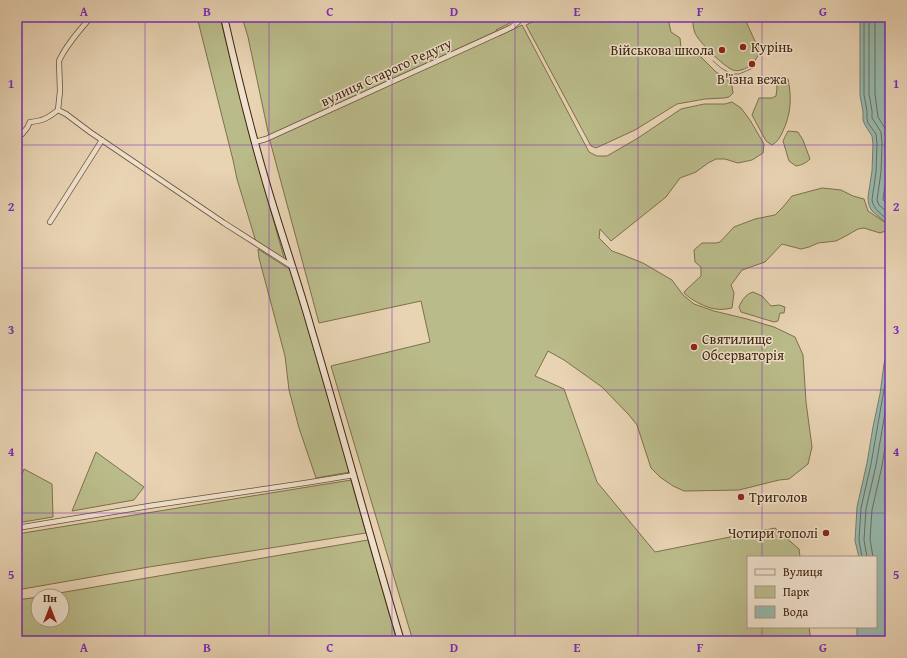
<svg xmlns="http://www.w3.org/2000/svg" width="907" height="658" font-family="'Gentium Book Plus',serif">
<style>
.green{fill:#babb8a;stroke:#7d704b}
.water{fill:#97b8ad;stroke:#747d6d}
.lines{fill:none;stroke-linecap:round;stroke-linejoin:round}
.shore{stroke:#6c6e5c;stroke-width:1}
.stream{stroke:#747d6d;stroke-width:1}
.street-casing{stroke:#6a5036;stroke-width:6}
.secondary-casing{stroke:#40240c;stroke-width:8}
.street{stroke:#f0e2ce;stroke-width:4.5}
.secondary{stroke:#f0e2ce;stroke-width:6}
.grid{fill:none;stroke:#7b2cbf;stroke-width:1;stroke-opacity:0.55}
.poi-dot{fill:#8f2418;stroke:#f0e2ce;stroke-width:1.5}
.labels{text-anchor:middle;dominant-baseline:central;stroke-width:3;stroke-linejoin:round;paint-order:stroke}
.poi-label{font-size:14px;fill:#40240c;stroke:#f0e2ce;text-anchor:start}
.street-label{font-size:14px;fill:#40240c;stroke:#f0e2ce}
.neatline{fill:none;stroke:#7b2cbf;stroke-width:1.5}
.grid-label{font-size:13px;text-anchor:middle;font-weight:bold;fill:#7b2cbf}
</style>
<rect width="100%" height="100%" fill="#e8d3b3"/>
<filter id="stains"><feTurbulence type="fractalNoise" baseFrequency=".005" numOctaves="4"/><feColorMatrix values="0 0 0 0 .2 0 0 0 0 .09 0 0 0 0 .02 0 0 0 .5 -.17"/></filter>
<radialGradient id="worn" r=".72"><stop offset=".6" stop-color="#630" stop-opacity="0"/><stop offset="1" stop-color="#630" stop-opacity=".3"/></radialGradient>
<!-- green -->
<path class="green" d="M197,17h23l31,124 34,120 -29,-19 -19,-63 -4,-19z
M242,17h275l1,2 -22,11 3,6 23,-11 67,127 8,4h10l31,-18 43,-29 23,-5h21l7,-2 9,6 9,12 14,24 -1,9 -11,7 -14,3 -13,-4h-9l-8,4 -12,9 -16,6 -14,19 -55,44 -11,-12 -1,9 13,13 11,4 20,8 29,17 11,15 11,9 20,7 33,8 27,8 21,10 8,18 3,47 6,45 -4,17 -19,15 -10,1 -40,10 -55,1 -11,-5 -13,-9 -9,-9 -14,-43 -8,-10 -27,-28 -38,-27 -16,-9 -13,25 29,13 33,93 58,70 120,-24 24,21 1,8h-52v70h61l2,14h-398l-82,-275 99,-24 -9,-41 -102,22 -49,-182 -22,-104z
M543,17h136l-8,2 -2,4 2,9 9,6 1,10 4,4 6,-1 7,3 18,18 11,7 5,7 1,7 -4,4 -5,1 -19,1 -28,5 -42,26 -39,18 -5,-2 -65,-121z
M692,17h52l15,33v4l-5,8 1,1 -3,3 -1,-1c-6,4 -12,7 -18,5 -9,-3 -35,-29 -38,-37 -2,-5 -2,-11 -3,-16z
M780,76l8,3c4,19 3,36 -6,54 -2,5 -5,9 -10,12l-6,-4 -14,-26 7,-17h13l4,-2 1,-8 -1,-8z
M788,131l10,1 5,8 7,19c-4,4 -8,6 -14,7l-7,-5 -6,-20z
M822,188l19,2 12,6 11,3 4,12 21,14 -1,5 -8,3 -16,-5 -6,1 -14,8 -8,4 -18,2 -9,4 -8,2 -19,-5 -17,18 -23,8 -11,15 3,8 -2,15c-5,1 -11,2 -16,1 -10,-1 -25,-9 -32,-16l1,-2 16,-15v-9l-6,-5 -1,-12 8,-7h14l4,-1 14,-15 21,-8 20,-4 8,-8 9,-11z
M258,249l33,21 59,202 -34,6 -17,-50 -10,-38 -4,-34 -26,-98z
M753,292l9,4 9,10 8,-1 6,2 -1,6h-4l-2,8 -4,1 -33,-10 -2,-5c3,-7 7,-13 14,-15z
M96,452l48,35 -10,13 -62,11z
M24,469l28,15 1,33 -36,6v-36z
M351,480l15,53 -217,34 -132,23v-56z
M368,540l29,101h-380v-41l21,-3v23h24v-24h-20z"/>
<!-- water -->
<path class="water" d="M860,17h30v209l-18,-15c-3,-4 -4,-9 -4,-14l4,-26 1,-27 -1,-8 -7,-11 -2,-5v-8l-3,-17z
M890,338v303h-33v-14h19v-70h-17l-4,-16 2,-34 10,-44 6,-36 7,-33 4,-30z"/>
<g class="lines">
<!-- shore -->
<path class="shore" d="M864,17v78l3,16v8l1,4 8,11 1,10 -1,28 -4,28c1,9 11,16 18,21
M869,17v77l3,17v7l9,14 1,12 -1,28 -4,28 2,5 11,10
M875,17v77l3,23 8,13 2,14 -1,28 -4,27 1,2 6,6
M862,557l-3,-17 2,-32 10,-44 19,-109
M867,557l-3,-17 2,-31 10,-44 14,-81
M873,557l-3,-18 2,-29 10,-44 8,-50"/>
<!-- stream -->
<path class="stream" d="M713,61l8,7 7,4
M733,74h6l14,-6"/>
<!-- street casing -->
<g class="street-casing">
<path id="street" d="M58,110l8,4 24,18 134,91 69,44
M22,134l5,-6 3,-6c13,-1 18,-4 28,-12l2,-19 -1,-30c7,-16 21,-31 32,-44
M255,142l11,-3 246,-112 8,-7 -2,-3
M50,222l52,-82
M17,528l132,-22 156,-23 49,-8"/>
</g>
<!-- secondary casing -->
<g class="secondary-casing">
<path id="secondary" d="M224,17c15,66 31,131 51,195 12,39 25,77 36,116 31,104 59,209 90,313"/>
</g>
<!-- street -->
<use href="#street" class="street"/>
<!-- secondary -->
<use href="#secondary" class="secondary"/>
</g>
<!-- grid -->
<path class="grid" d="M145,17v624M269,17v624M392,17v624M515,17v624M638,17v624M762,17v540M17,145h873M17,268h873M17,390h873M17,513h873M762,627v14"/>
<!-- markers -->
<g class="poi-dot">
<circle cx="743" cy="47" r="4"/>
<circle cx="722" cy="50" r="4"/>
<circle cx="752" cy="64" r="4"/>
<circle cx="694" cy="347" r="4"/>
<circle cx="741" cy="497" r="4"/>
<circle cx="826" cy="533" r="4"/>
</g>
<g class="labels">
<!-- poi labels -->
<g class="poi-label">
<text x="751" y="47">Курінь</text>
<text x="714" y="50" text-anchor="end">Військова школа</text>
<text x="752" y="79" text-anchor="middle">В'їзна вежа</text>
<text x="702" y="339">Святилище<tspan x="702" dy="16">Обсерваторія</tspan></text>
<text x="749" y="497">Триголов</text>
<text x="818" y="533" text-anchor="end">Чотири тополі</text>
</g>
<!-- street labels -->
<g class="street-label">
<text transform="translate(386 72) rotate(-25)">вулиця Старого Редуту</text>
</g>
</g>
<!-- margin -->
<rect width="907" height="658" fill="none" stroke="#e8d3b3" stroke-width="44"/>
<!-- legend -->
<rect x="747" y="556" width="130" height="72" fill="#f0e2ce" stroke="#aa9680"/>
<rect x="755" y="569" width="20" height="6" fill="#f0e2ce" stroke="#aa9680"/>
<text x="783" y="576" font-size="12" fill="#40240c">Вулиця</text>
<rect x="755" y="586" width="20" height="12" fill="#babb8a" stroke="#aa9680"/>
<text x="783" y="596" font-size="12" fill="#40240c">Парк</text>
<rect x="755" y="606" width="20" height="12" fill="#97b8ad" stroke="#aa9680"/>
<text x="783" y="616" font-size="12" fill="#40240c">Вода</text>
<!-- north arrow -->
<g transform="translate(50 608)"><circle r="19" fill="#f0e2ce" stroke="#aa9680"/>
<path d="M0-3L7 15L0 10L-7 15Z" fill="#8f2418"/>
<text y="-6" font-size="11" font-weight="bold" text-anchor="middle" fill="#40240c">Пн</text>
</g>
<rect x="22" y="22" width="863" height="614" class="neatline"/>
<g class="grid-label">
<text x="84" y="16">A</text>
<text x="207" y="16">B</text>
<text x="330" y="16">C</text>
<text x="454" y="16">D</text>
<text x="577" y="16">E</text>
<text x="700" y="16">F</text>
<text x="823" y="16">G</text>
<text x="11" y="88">1</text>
<text x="896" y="88">1</text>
<text x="11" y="211">2</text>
<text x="896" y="211">2</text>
<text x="11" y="334">3</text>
<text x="896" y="334">3</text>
<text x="11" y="456">4</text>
<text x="896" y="456">4</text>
<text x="11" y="579">5</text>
<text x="896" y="579">5</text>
<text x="84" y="652">A</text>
<text x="207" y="652">B</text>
<text x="330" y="652">C</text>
<text x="454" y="652">D</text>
<text x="577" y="652">E</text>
<text x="700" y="652">F</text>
<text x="823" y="652">G</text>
</g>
<rect width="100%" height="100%" filter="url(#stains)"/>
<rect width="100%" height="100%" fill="url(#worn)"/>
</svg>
